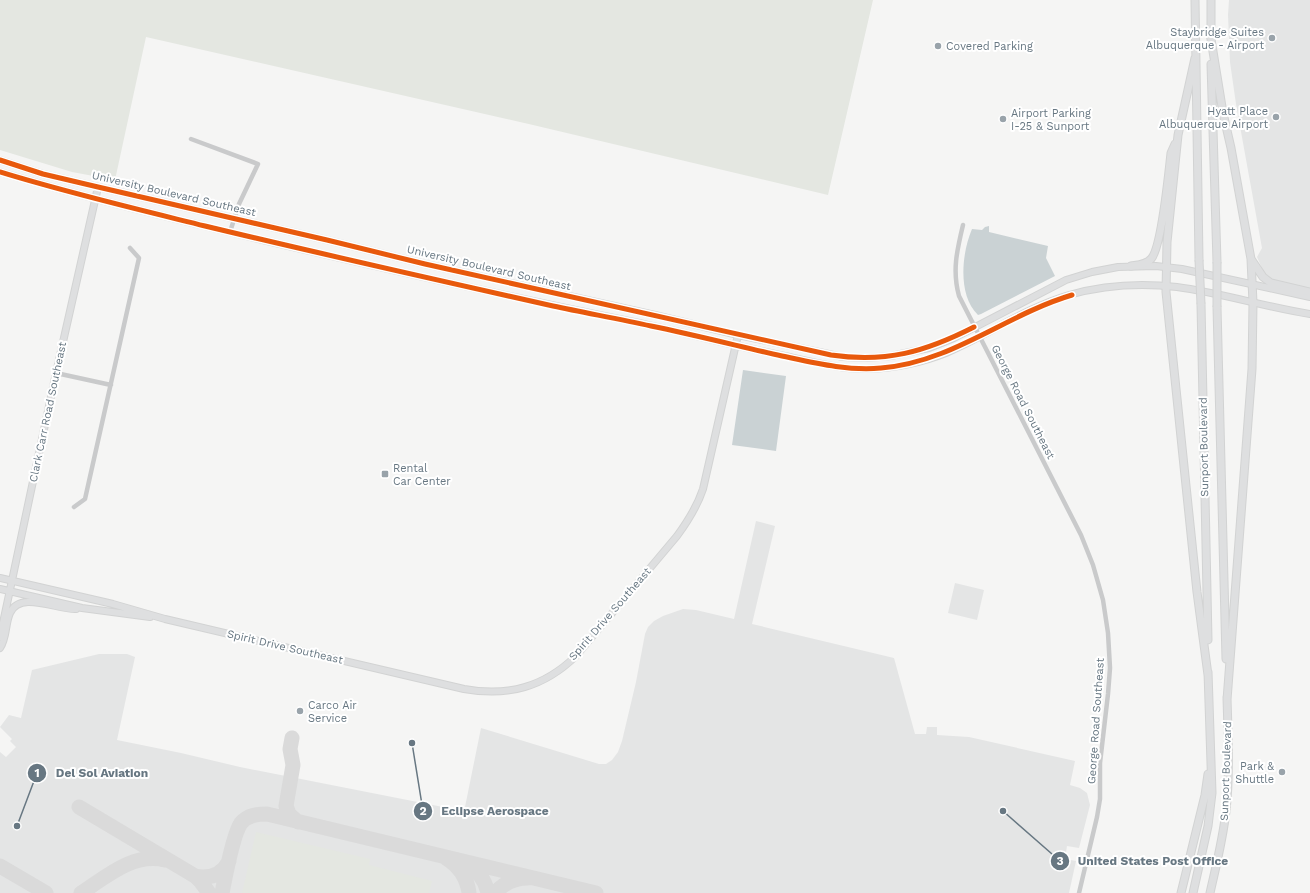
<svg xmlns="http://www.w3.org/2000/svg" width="1310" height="893" font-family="'Work Sans',sans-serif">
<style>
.built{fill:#e4e5e5}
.green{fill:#e4e7e1}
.water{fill:#cad2d4}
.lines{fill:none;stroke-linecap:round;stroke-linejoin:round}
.taxiway{stroke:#dadada;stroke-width:15}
.secondary-casing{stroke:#d2d3d3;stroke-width:8}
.primary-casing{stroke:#d2d3d3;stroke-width:9}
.street{stroke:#c9cacb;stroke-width:4.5}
.secondary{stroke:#dedfe0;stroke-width:6}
.primary{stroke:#dedfe0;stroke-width:7}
.primary-bridge-casing{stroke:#d2d3d3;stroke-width:9;stroke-linecap:butt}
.primary-bridge{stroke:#dedfe0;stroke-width:7}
.cycleway-casing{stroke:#fff;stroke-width:8}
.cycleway{stroke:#e8590c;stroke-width:5}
.poi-dot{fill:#99a3aa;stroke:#fff;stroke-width:1.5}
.labels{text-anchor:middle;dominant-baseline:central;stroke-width:4;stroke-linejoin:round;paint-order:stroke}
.poi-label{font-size:11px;fill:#677782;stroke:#fff;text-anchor:start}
.street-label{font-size:11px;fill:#677782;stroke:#fff}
.leader{fill:none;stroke:#677782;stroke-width:1.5}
.callout-dot{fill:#677782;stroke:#fff;stroke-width:1.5}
.mark-label{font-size:12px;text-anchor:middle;font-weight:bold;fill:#fff}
.callout-label{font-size:12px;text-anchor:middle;font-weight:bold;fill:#677782;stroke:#fff;stroke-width:4;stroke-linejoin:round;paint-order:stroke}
</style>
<rect width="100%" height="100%" fill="#f5f5f4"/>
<!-- built -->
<path class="built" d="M1229,0h81v289l-37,-9 -9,-7 -7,-16 5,-9 -26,-144 -6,-42 -2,-47z
M756,521l19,5 -23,98 142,34 21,76h11l1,-7h10v8l32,2 106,24 -5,24 10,3 7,5 3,12 -11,43 -12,-2 -2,13 11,2 -7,32h-1069v-141l6,5 10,-10 -6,-6 2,-2 -12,-12 9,-12 12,3 11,-48 67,-16h28l8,3 -18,83 64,13 59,14 208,41 17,-1 16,-79 118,36h7l6,-4 6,-8 4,-11 14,-59 9,-48 3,-7 6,-6 9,-5 20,-7 13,1 38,9z
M955,583l29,7 -7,30 -29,-7z"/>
<!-- green -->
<path class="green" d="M0,0h873l-45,195 -295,-70 -387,-88 -31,143 -43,-8 -72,-22z
M256,832l114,27 -1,6 63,16 -3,12h-187z"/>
<!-- water -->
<path class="water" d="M989,226v6l59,14 -2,12 9,18 -74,38 -3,1c-21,-20 -16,-63 -6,-86l10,1 3,-3z
M743,370l43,6 -10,75 -44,-6z"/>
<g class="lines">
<!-- taxiway -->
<path class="taxiway" d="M292,738l-2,11 3,16 -7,41 3,8 9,8
M79,807l116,69 6,6 8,11
M446,858c13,8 21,19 23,35
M465,863c12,6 20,17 23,30
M0,866l46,27
M195,876c15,3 27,-1 34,-15
M81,893c25,-16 52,-41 84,-33
M222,893c3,-15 11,-59 19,-70 7,-8 16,-9 26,-9l329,79
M495,893c9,-10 20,-15 33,-15"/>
<!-- secondary casing -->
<g class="secondary-casing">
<path id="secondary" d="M0,160l43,14 55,13 229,53 98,24 230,51 83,20 105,22 24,1 24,-2 38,-8 25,-10 112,-58 26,-8 26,-5 38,-1 26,3 128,28
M0,172c87,26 175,47 263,68 123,29 247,57 371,82 49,10 97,23 146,33 29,6 57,14 87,14 27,-1 54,-6 79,-16 42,-18 79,-45 123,-58 35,-10 72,-12 108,-8 45,6 88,20 133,27
M0,578l113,26 52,15 299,70c44,8 80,-2 112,-33l101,-120c11,-15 20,-29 26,-47l35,-154
M0,589l82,19 68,9
M0,637l56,-264 42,-186
M0,648c7,-10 5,-24 10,-35 10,-23 47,-3 66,-4"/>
</g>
<!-- primary casing -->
<g class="primary-casing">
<path id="primary" d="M1195,0l4,260
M1210,33l13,80 8,35 20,111 2,44 -1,66 -25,331
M1211,38v-38
M1195,58l-17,77 -11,107 -1,50 31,300 11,83
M1211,64l6,198
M1251,259l12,18 8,6 39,9
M1131,266c6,-1 15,-1 20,-7 10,-10 18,-87 20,-106l4,-9
M1201,304l7,336
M1217,307l9,352
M1181,893l24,-98 3,-21
M1193,893l15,-67 4,-33 -4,-121
M1210,893c6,-27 13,-54 16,-82 4,-37 2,-76 1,-114"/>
</g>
<!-- street -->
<path class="street" d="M191,139l67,25 -19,40 -9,28
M963,225c-6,25 -11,46 -4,71l122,239 12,30 10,35 5,33 2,35 -2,26 -8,69v36l-3,18 -18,76
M56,373l55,12
M74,507l11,-8 54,-241 -9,-10"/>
<!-- secondary -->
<use href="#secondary" class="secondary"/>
<!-- primary -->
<use href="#primary" class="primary"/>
<!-- primary-bridge casing -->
<g class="primary-bridge-casing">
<path id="primary-bridge" d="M1199,260l2,44
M1217,262v45"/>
</g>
<!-- primary-bridge -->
<use href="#primary-bridge" class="primary-bridge"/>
<!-- cycleway casing -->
<g class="cycleway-casing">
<path id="cycleway" d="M0,160l43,14 55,13 229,53 98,24 406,91c55,8 94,-3 143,-28
M0,172c68,21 136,37 205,54 116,28 232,54 348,80 33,7 66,13 98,20 44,9 87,20 131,30 33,7 65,15 99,12 72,-6 124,-53 191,-73"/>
</g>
<!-- cycleway -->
<use href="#cycleway" class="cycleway"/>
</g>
<!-- markers -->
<g class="poi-dot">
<circle cx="1272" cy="38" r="4"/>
<circle cx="938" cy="46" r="4"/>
<circle cx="1276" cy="117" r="4"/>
<circle cx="1003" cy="119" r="4"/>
<rect x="381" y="470" width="8" height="8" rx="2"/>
<circle cx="300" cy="711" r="4"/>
<circle cx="1282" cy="772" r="4"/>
</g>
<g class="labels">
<!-- poi labels -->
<g class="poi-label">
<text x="1264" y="32" text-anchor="end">Staybridge Suites<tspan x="1264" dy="13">Albuquerque - Airport</tspan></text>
<text x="946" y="46">Covered Parking</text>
<text x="1268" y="111" text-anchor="end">Hyatt Place<tspan x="1268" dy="13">Albuquerque Airport</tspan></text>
<text x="1011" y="113">Airport Parking<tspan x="1011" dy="13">I-25 &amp; Sunport</tspan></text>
<text x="393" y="468">Rental<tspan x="393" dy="13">Car Center</tspan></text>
<text x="308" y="705">Carco Air<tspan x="308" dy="13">Service</tspan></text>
<text x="1274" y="766" text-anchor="end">Park &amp;<tspan x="1274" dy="13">Shuttle</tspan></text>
</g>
<!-- street labels -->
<g class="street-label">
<text transform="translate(174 194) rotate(13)">University Boulevard Southeast</text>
<text transform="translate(489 268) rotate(13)">University Boulevard Southeast</text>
<text transform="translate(1023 402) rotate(63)">George Road Southeast</text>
<text transform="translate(48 412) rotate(-78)">Clark Carr Road Southeast</text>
<text transform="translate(1204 447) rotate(-91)">Sunport Boulevard</text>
<text transform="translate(610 614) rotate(-49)">Spirit Drive Southeast</text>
<text transform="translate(285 647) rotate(13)">Spirit Drive Southeast</text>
<text transform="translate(1096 721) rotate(-86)">George Road Southeast</text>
<text transform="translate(1226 771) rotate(-88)">Sunport Boulevard</text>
</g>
</g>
<!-- callouts -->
<path class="leader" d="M17 826L37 773M412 743L423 811M1003 811L1060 861"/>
<g class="callout-dot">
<circle cx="17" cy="826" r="4"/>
<circle cx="412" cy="743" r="4"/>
<circle cx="1003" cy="811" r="4"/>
<circle cx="37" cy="773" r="10"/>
<circle cx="423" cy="811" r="10"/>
<circle cx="1060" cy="861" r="10"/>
</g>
<g class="mark-label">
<text x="37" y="777">1</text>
<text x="423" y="815">2</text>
<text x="1060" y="865">3</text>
</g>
<g class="callout-label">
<text x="102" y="777">Del Sol Aviation</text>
<text x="495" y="815">Eclipse Aerospace</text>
<text x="1153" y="865">United States Post Office</text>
</g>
</svg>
